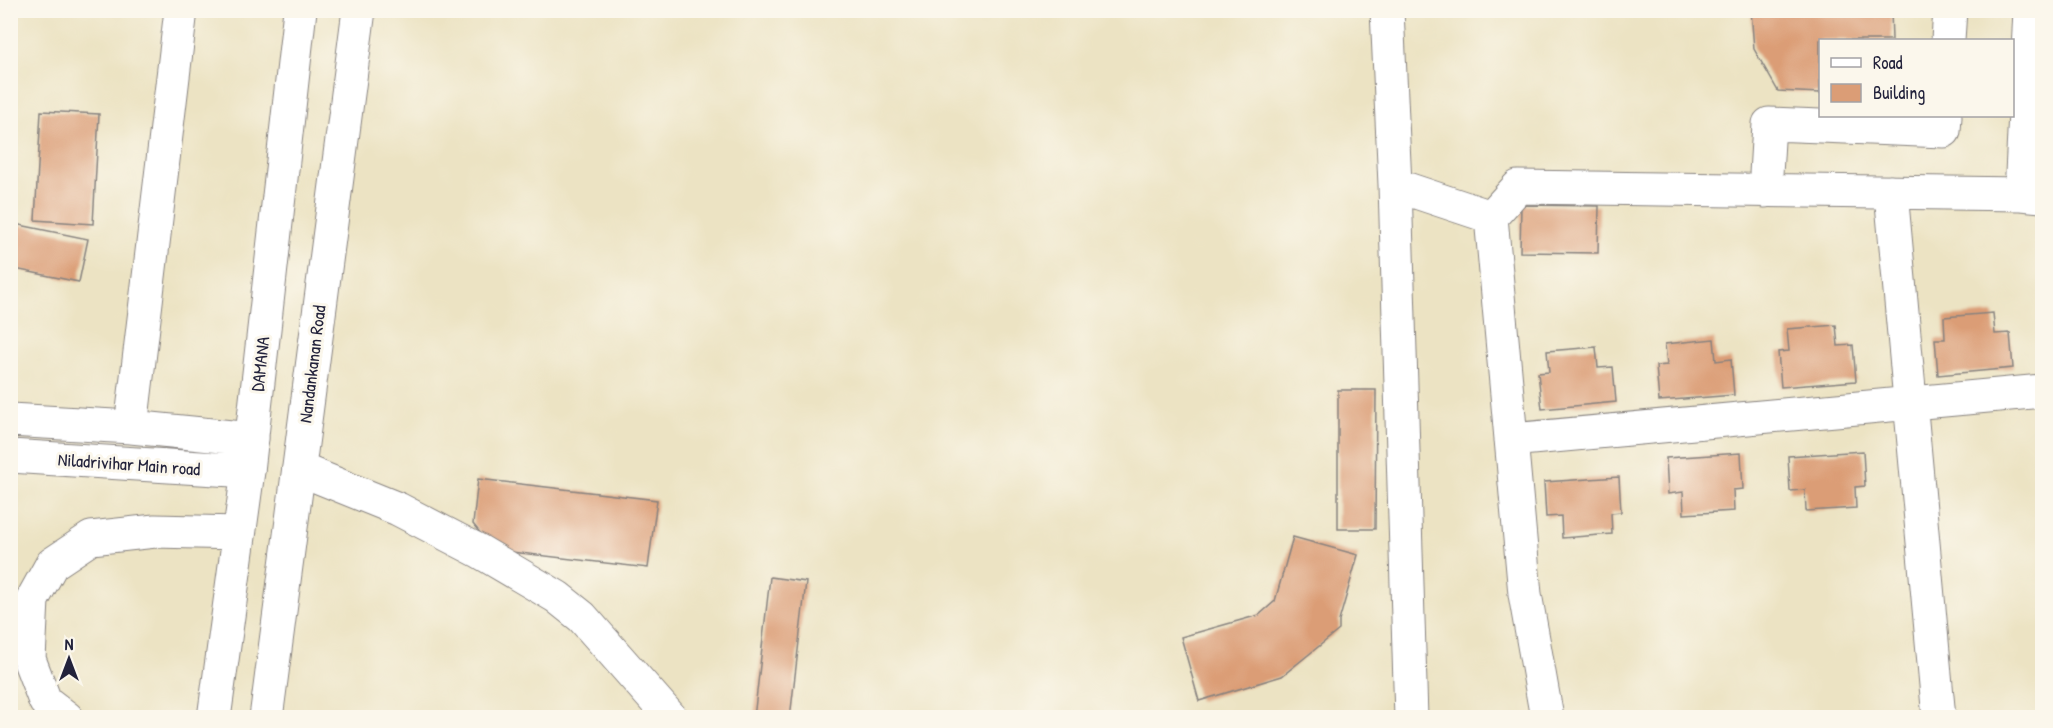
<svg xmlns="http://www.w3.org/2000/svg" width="2053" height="728" font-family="'Patrick Hand',sans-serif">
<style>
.building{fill:#db9d76}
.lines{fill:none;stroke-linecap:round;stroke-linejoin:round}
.minor-casing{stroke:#87827f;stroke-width:35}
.major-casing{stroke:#87827f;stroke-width:35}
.minor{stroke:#fff;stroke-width:33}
.major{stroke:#fff;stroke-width:33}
.labels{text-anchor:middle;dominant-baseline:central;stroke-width:6;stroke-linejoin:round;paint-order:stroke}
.street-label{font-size:18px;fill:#22223b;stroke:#fbf7ec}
</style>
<rect width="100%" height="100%" fill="#fbf7ec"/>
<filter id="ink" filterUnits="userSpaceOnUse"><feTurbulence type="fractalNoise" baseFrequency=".0167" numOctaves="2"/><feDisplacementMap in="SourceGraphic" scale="12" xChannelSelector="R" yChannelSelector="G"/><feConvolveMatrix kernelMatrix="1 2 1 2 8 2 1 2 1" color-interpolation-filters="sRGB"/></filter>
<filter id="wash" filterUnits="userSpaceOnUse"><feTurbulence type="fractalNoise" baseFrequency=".008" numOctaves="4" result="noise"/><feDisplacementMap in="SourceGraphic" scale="24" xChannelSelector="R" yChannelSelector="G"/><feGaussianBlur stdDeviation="1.35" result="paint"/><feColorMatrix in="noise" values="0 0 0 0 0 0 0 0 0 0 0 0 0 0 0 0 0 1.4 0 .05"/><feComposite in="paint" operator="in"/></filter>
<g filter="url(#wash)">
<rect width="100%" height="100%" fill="#ece3c3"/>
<g id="blocks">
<!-- building -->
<path class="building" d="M1751,10h140l1,30h-72v53l-42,-2 -24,-42z
M41,111l58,3 -6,110 -58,-4z
M1521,205l78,1 -1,47 -78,-1z
M10,223l78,16 -9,43 -69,-14z
M1993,313l2,21 15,-1 3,35 -75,7 -3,-36h10l-1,-22z
M1836,325l2,21 15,-1 3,36 -75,6 -3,-35 11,-1 -2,-22z
M1714,339l2,22 15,-2 3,36 -75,6 -3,-35 11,-1 -2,-21z
M1596,347l2,21 15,-1 3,35 -74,7 -4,-36 11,-1 -2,-21z
M1338,390h38l-1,139h-37z
M1863,451l2,35 -10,1 1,21 -50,3 -1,-21 -15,1 -2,-35z
M1741,453l2,36 -10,1 1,21 -50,3 -1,-22 -15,2 -2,-36z
M1619,477l2,35 -10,1 1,21 -50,4 -1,-22 -15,1 -2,-35z
M478,479l179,21 -9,68 -154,-18 -21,-26z
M1293,537l65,18 -19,66v9l-57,46 -83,25 -18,-64 78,-22 16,-14z
M770,577l36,5 -16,136h-36z"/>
</g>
</g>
<g filter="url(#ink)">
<use href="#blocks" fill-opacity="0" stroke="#87827f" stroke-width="1.5"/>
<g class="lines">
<!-- minor casing -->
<g class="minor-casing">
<path id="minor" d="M1387,10l8,175 16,533
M2030,10l-9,184 21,2
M1948,40l2,-30
M1395,185l96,32 34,377 22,124
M1765,191l4,-67 175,7 1,-15
M1891,192l48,526
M1491,217l27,-30 503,7
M10,420l121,7 121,12
M131,427l50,-417
M1511,440l531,-49
M10,456l238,15
M299,469l99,40 81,42 78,46 25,20 89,101
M67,718l-22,-17 -16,-42 3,-59 20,-36 39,-26 64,-7 84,2"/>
</g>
<!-- major casing -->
<g class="major-casing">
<path id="major" d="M214,718l34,-247 52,-461
M266,718l93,-708"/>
</g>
<!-- minor -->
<use href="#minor" class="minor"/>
<!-- major -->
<use href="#major" class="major"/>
</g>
</g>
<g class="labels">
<!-- street labels -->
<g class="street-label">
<text transform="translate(260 364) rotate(-84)">DAMANA</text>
<text transform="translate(312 364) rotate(-83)">Nandankanan Road</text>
<text transform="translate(129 464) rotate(4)">Niladrivihar Main road</text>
</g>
</g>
<!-- margin -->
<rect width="2053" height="728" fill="none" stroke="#fbf7ec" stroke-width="36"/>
<!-- legend -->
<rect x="1819" y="39" width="195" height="78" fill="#fbf7ec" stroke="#a4a2a5" stroke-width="1.5"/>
<rect x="1831" y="58" width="30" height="9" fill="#ffffff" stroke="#a4a2a5" stroke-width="1.5"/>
<text x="1873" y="69" font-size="18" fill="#22223b">Road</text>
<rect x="1831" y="84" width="30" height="18" fill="#db9d76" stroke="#a4a2a5" stroke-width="1.5"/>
<text x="1873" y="99" font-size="18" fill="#22223b">Building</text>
<!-- north arrow -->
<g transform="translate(69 659)" stroke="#fbf7ec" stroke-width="4.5" paint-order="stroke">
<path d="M0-4.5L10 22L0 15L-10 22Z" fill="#22223b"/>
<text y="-9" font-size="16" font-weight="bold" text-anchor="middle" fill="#22223b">N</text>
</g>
</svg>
